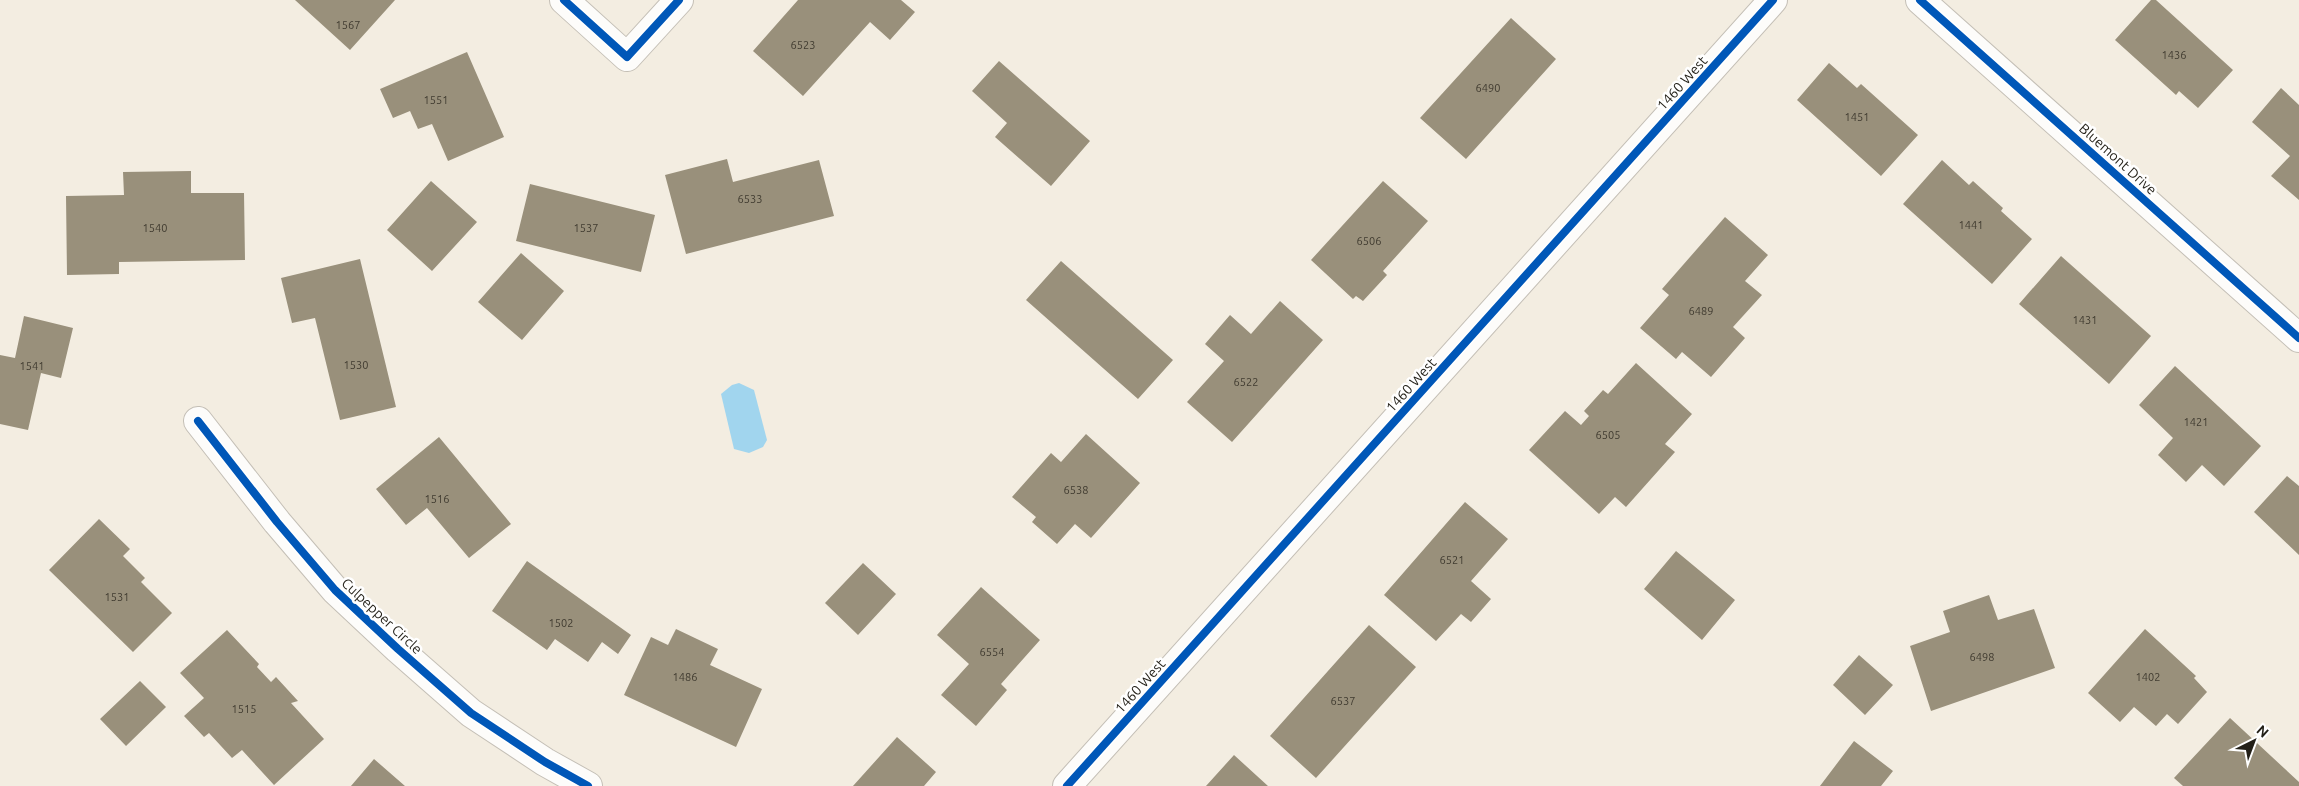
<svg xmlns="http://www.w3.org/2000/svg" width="2299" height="786" font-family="Ubuntu,sans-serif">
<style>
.water{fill:#a1d5ee}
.building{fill:#99907b}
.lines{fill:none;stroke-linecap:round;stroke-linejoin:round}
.minor-casing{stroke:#c4bfb6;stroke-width:30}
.minor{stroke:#fdfcfa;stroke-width:28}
.cycleway-casing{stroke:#fff;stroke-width:11}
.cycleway{stroke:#0057b8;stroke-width:8}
.labels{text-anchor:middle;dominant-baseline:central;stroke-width:5;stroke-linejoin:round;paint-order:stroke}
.number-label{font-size:11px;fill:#403b30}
.street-label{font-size:14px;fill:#221f17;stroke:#fff}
</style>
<rect width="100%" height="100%" fill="#f3ede1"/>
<!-- water -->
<path class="water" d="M739,383l15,7 13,50 -4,7 -14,6 -15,-4 -13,-55 11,-9z"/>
<!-- building -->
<path class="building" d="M295,0h100l-45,50z
M798,0h103l14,12 -25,28 -20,-18 -67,74 -50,-45z
M2151,0h5l77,70 -35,38 -19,-17 -3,4 -61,-55z
M1511,18l45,41 -90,100 -46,-41z
M467,52l37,85 -56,24 -16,-37 -14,5 -8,-18 -17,7 -13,-29z
M999,61l91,80 -39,45 -56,-49 12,-14 -35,-32z
M1829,63l28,25 4,-4 57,51 -37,41 -84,-76z
M2281,88l18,17v95l-28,-24 19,-20 -38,-34z
M727,159l6,23 86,-22 15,56 -148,38 -21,-79z
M1942,160l27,25 4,-4 30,27 -2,3 31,28 -40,45 -89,-80z
M191,171v22h53l1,67 -126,2v12l-52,1 -1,-79 58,-1 -1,-23z
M431,181l46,41 -45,49 -45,-41z
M1383,181l45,40 -45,50 4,4 -24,26 -7,-5 -3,3 -42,-39z
M530,184l125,31 -14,57 -125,-31z
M1725,217l43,38 -23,26 17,14 -29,32 12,11 -34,39 -29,-25 -6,7 -36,-31 29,-33 -7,-6z
M521,253l43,38 -42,49 -44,-38z
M2061,256l90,80 -42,48 -90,-80z
M360,259l36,148 -56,13 -25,-102 -23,5 -11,-45z
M1061,261l112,99 -35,39 -112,-99z
M1280,301l43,39 -91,102 -45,-40 37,-41 -19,-17 25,-29 21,19z
M24,316l49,12 -12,50 -20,-5 -13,57 -28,-6v-69l15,3z
M1636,363l56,51 -27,30 10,8 -49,55 -11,-10 -16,17 -70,-64 36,-39 16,14 8,-9 -5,-5 19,-21 5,4z
M2175,366l86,80 -37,40 -22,-21 -16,17 -28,-27 15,-17 -34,-33z
M1086,434l54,49 -49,55 -16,-14 -18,20 -25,-22 4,-5 -24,-20 39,-44 10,9z
M439,437l72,87 -42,34 -42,-50 -21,17 -30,-36z
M2287,476l12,10v69l-45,-43z
M1465,502l43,37 -37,42 20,18 -20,23 -10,-8 -25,27 -52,-46z
M99,519l31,30 -7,7 22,22 -4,4 31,31 -39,39 -84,-82z
M1676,551l59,49 -33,40 -58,-51z
M527,561l104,74 -13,19 -16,-12 -14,20 -33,-23 -8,11 -55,-39z
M863,563l33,31 -38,41 -33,-32z
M981,587l59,53 -39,44 6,6 -31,36 -35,-31 28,-31 -32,-29z
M1989,595l9,25 36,-11 21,59 -124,43 -21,-65 40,-14 -7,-21z
M1369,625l47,42 -100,111 -46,-42z
M676,629l42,20 -8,16 52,24 -26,58 -112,-52 27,-58 17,8z
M2145,629l51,47 -2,2 13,14 -29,32 -11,-10 -11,12 -22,-19 -14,15 -32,-29z
M227,630l32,34 -2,3 14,15 5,-5 22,24 -7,2 33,36 -50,46 -32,-35 -10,8 -23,-25 -5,4 -20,-21 20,-18 -24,-25z
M1859,655l34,30 -28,30 -32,-30z
M140,681l26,26 -40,39 -26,-27z
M2230,718l69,64v4h-116l-9,-8z
M897,737l39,35 -12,14h-71z
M1854,741l39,30 -12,15h-61z
M1234,755l34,31h-62z
M374,759l31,27h-54z"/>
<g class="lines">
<!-- minor casing -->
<g class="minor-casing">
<path id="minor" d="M564,0l63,57 52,-57
M1920,0l379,338
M198,421l79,101 58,68 63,59 73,64 74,49 43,24
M1067,786l706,-786"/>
</g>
<!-- minor -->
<use href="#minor" class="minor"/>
<!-- cycleway casing -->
<g class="cycleway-casing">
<path id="cycleway" d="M564,0l63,57 52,-57
M1920,0l379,338
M198,421l79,101 58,68 63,59 73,64 74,49 43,24
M1067,786l706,-786"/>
</g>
<!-- cycleway -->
<use href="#cycleway" class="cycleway"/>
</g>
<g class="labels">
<!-- number labels -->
<g class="number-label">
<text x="348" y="25">1567</text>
<text x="803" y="45">6523</text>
<text x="2174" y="55">1436</text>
<text x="1488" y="88">6490</text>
<text x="436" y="100">1551</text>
<text x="1857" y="117">1451</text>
<text x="750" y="199">6533</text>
<text x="1971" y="225">1441</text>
<text x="155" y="228">1540</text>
<text x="586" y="228">1537</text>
<text x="1369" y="241">6506</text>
<text x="1701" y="311">6489</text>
<text x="2085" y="320">1431</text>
<text x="356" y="365">1530</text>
<text x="32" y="366">1541</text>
<text x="1246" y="382">6522</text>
<text x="2196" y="422">1421</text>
<text x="1608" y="435">6505</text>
<text x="1076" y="490">6538</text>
<text x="437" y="499">1516</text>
<text x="1452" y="560">6521</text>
<text x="117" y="597">1531</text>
<text x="561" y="623">1502</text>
<text x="992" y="652">6554</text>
<text x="1982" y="657">6498</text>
<text x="685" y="677">1486</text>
<text x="2148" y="677">1402</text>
<text x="1343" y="701">6537</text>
<text x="244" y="709">1515</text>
</g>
<!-- street labels -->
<g class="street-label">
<text transform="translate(1682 83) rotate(-48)">1460 West</text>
<text transform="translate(2118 159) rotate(42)">Bluemont Drive</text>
<text transform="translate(1411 385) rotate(-48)">1460 West</text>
<text transform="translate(382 616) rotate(43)">Culpepper Circle</text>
<text transform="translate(1140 686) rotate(-48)">1460 West</text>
</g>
</g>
<!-- north arrow -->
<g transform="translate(2254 741) rotate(42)" stroke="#ffffff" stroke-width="4" paint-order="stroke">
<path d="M0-4L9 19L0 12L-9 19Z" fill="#221f17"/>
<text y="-8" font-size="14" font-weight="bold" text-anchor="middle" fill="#221f17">N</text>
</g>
</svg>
